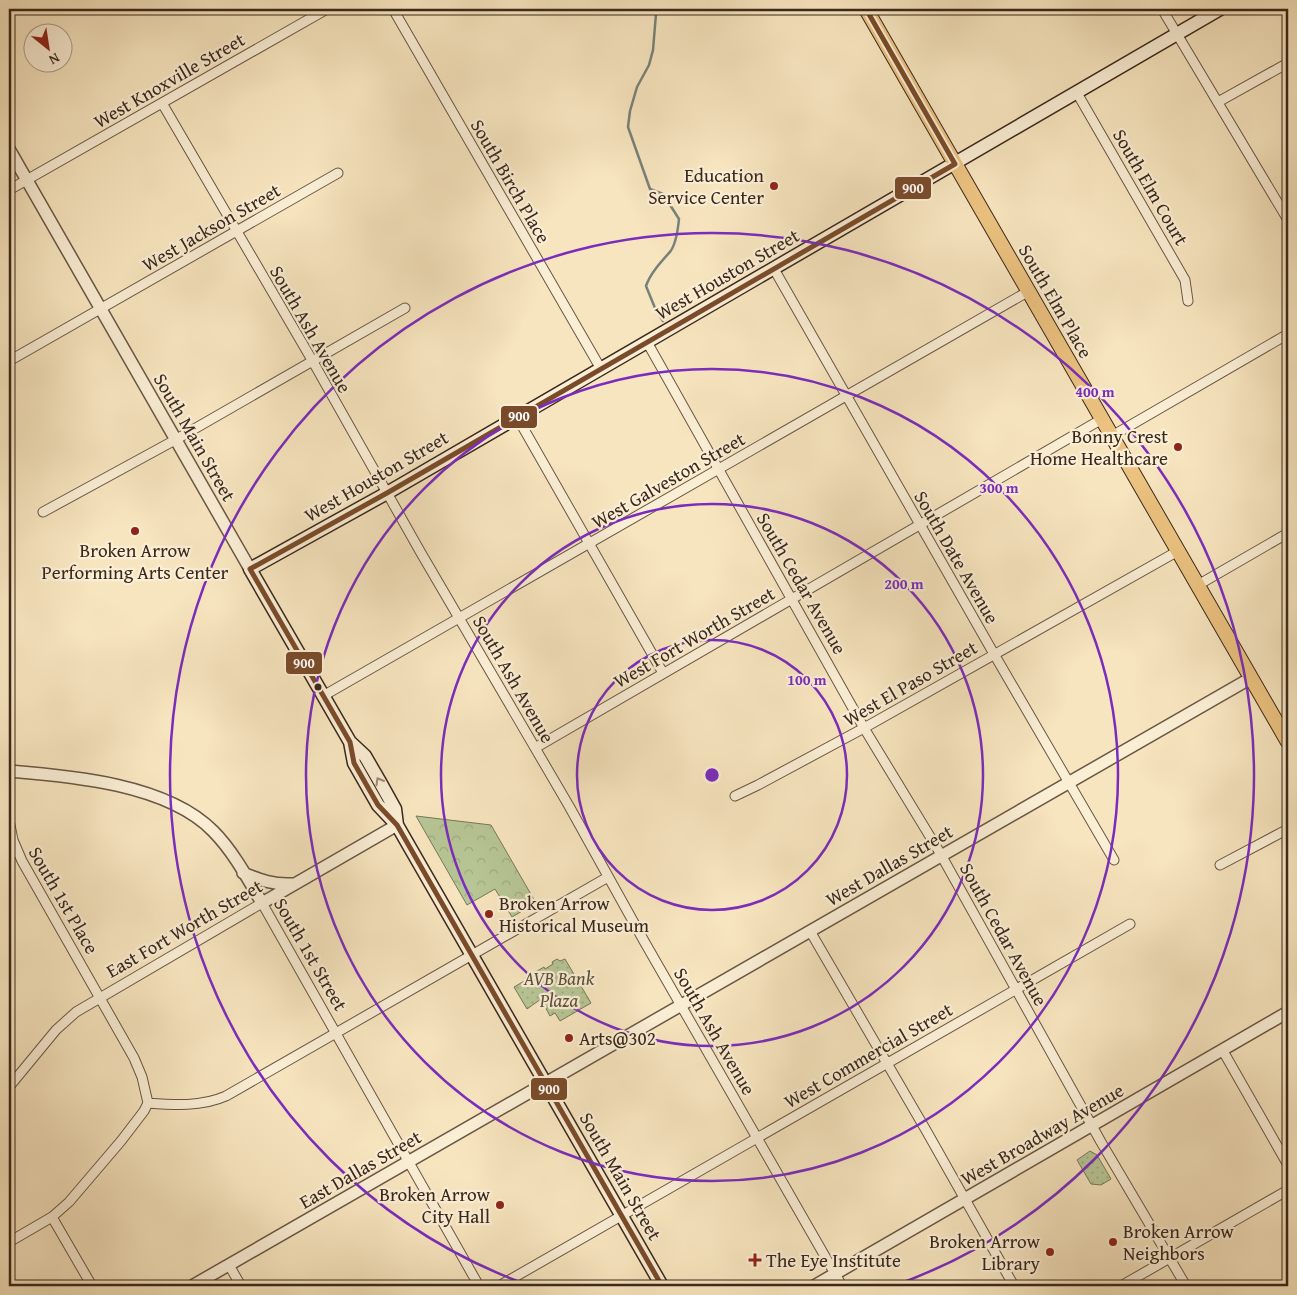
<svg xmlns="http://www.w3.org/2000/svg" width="1297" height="1295" font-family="'Gentium Book Plus',serif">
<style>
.forest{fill:url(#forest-crowns);stroke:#787759}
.garden{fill:url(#garden-dots);stroke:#787759}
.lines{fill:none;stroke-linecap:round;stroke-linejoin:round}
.stream{stroke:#77817b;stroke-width:2.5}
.minor-casing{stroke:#695745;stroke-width:11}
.tertiary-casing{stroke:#695745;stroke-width:14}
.secondary-casing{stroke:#3a281c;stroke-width:15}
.primary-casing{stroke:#3a281c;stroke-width:16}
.minor{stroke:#faeed5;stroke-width:9}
.tertiary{stroke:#faeed5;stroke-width:11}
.secondary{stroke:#faeed5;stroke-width:12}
.primary{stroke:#ecc280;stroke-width:14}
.bus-1-casing{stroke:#faeed5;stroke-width:9}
.bus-1{stroke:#7a4b2a;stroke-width:5}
.oneway{stroke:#9a8b78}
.ring{fill:none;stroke:#7b2cbf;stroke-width:2.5}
.poi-dot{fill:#8f2418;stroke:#faeed5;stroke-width:2}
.bus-dot{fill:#3a281c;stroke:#faeed5;stroke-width:2}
.labels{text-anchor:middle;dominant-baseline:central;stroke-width:4.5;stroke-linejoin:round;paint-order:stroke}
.street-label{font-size:19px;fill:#3a281c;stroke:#faeed5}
.poi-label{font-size:19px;fill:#3a281c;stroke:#faeed5;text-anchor:end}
.park-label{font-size:19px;font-style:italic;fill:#59503a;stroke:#faeed5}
.centre{fill:#7b2cbf;stroke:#faeed5;stroke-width:2.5}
.ring-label{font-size:15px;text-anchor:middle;font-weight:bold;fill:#7b2cbf;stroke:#faeed5;stroke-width:4.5;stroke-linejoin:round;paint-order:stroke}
.line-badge{stroke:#faeed5;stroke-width:2}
.badge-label{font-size:14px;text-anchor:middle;font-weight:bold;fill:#fff}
</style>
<defs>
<pattern id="forest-crowns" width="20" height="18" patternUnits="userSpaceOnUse" patternTransform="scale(1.25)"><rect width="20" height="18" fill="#b7c696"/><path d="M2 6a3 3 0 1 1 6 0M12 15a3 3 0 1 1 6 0" fill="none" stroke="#9eaa81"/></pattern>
<pattern id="garden-dots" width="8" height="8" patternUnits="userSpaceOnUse" patternTransform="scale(1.25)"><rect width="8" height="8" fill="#b7c696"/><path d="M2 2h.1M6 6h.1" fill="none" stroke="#9eaa81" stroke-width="1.8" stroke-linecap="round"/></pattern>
</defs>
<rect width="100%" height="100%" fill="#f7e5bf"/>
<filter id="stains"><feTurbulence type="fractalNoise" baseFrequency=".004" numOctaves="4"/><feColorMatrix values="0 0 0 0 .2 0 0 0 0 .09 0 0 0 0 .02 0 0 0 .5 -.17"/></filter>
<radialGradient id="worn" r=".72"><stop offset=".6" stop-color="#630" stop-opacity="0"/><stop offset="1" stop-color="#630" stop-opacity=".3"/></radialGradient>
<!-- forest -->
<path class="forest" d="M416,816l75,9 45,78 -24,14 -17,-28 -28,16z"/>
<!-- garden -->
<path class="garden" d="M557,959l3,2 5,-2 26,44 -31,18 -5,-8 -5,3 -9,-17 -14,10 -13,-22 12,-7 -1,-2 19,-11 1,2 8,-5 -1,-2z
M1090,1151l7,4 14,24 -10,6 -10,-1 -14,-24z"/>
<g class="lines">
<!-- stream -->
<path class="stream" d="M653,9l3,5 -3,36 -4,15 -12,22 -7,24 -2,16 22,62 13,5 16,25c-1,10 -3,27 -10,34 -9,10 -19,21 -23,33l9,22 8,13"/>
<!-- minor casing -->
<g class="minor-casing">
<path id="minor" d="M393,9l208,360
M1162,9l126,211
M1077,93l108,187 3,21
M1218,102l70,-39
M162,103l150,257 109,193 148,253 75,135 198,345
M9,190l318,-181
M774,269l220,385 120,206
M647,342l217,386 76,125 161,289 85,144
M9,361l329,-188
M517,417l146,256
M1112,436l176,-102
M43,512l132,-72 230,-132
M1198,585l90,-52
M323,696l706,-405
M535,748l567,-329
M735,796l23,-11 106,-57 314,-177
M9,820l4,20 9,21 112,197 8,19 6,26
M1220,865l68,-36
M810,931l117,201 87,154
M1223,1051l65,114
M9,1087l47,-57 20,-18 186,-109 217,383
M52,1217l40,69
M9,1242l43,-25 17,-15 52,-61 23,-30 4,-8c26,2 53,4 78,-7l382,-219
M229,1265l12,21
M499,1286l631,-362
M1121,1286l167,-96"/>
</g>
<!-- tertiary casing -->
<g class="tertiary-casing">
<path id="tertiary" d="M9,149l241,420
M9,771c62,5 158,13 204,60 20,20 35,48 49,72l135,-78
M243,873c17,7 31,12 49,11
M192,1286l1059,-608
M814,1286l474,-274"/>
</g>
<!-- secondary casing -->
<g class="secondary-casing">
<path id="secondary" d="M350,742l4,21 24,42 19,20 265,461
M397,825l-2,-16 -15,-27 -15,-26 -15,-14 -100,-173 137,-76 833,-484"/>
</g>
<!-- primary casing -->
<g class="primary-casing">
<path id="primary" d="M866,9l422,733"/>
</g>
<!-- minor -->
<use href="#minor" class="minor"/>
<!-- tertiary -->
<use href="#tertiary" class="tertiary"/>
<!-- secondary -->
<use href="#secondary" class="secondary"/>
<!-- primary -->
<use href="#primary" class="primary"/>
<!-- bus-1 casing -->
<g class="bus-1-casing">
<path id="bus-1" d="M662,1286l-265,-461 -19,-20 -24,-42 -4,-21 -100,-173 137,-76 568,-329 -89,-155"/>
</g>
<!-- bus-1 -->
<use href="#bus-1" class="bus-1"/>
</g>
<!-- one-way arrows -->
<defs><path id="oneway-chevron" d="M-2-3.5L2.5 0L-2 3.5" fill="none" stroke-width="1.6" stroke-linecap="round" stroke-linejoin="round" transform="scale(1.25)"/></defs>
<use class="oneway" href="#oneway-chevron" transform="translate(379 781) rotate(-120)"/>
<!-- distance rings -->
<g class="ring">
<circle cx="712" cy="775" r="135"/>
<circle cx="712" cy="775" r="271"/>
<circle cx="712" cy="775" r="406"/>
<path d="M531 1286A542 542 0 1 1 893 1286"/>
</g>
<!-- markers -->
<g class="poi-dot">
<circle cx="774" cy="186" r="5"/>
<circle cx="1178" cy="447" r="5"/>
<circle cx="135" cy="531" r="5"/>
<circle cx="489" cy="914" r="5"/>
<circle cx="569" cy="1038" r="5"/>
<circle cx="500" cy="1205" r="5"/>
<circle cx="1113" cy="1242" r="5"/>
<circle cx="1050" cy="1252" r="5"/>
<path d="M752.5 1252.5h5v5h5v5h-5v5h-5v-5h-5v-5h5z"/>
</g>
<circle class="bus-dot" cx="318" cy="687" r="4.5"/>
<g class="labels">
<!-- street labels -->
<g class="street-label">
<text transform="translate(169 80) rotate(-30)">West Knoxville Street</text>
<text transform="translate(511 181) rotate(60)">South Birch Place</text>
<text transform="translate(1151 187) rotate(60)">South Elm Court</text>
<text transform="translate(211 227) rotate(-30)">West Jackson Street</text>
<text transform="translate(727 274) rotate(-30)">West Houston Street</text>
<text transform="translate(1056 301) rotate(60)">South Elm Place</text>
<text transform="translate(311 329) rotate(60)">South Ash Avenue</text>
<text transform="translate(195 437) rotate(60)">South Main Street</text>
<text transform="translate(376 476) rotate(-30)">West Houston Street</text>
<text transform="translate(668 480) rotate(-30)">West Galveston Street</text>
<text transform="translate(957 557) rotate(60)">South Date Avenue</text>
<text transform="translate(802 583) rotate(60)">South Cedar Avenue</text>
<text transform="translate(694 637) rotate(-30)">West Fort Worth Street</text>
<text transform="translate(514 679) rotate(60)">South Ash Avenue</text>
<text transform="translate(910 683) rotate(-30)">West El Paso Street</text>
<text transform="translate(889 865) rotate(-30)">West Dallas Street</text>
<text transform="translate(64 900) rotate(60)">South 1st Place</text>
<text transform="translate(184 928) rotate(-30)">East Fort Worth Street</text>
<text transform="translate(1004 934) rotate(61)">South Cedar Avenue</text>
<text transform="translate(311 954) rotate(60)">South 1st Street</text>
<text transform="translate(715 1031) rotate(60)">South Ash Avenue</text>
<text transform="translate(868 1055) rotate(-30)">West Commercial Street</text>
<text transform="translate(1042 1134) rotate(-30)">West Broadway Avenue</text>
<text transform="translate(360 1169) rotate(-30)">East Dallas Street</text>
<text transform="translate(621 1176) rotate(60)">South Main Street</text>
</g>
<!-- poi labels -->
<g class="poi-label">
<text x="764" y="175">Education<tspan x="764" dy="22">Service Center</tspan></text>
<text x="1168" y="436">Bonny Crest<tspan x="1168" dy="22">Home Healthcare</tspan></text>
<text x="135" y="550" text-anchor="middle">Broken Arrow<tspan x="135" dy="22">Performing Arts Center</tspan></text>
<text x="499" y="903" text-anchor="start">Broken Arrow<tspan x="499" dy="22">Historical Museum</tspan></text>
<text x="579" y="1038" text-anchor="start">Arts@302</text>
<text x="490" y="1194">Broken Arrow<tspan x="490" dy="22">City Hall</tspan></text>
<text x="1123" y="1231" text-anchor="start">Broken Arrow<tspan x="1123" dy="22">Neighbors</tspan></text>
<text x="1040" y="1241">Broken Arrow<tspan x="1040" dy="22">Library</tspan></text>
<text x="766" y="1260" text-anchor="start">The Eye Institute</text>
</g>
<!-- park labels -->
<g class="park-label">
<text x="559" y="978">AVB Bank<tspan x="559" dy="22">Plaza</tspan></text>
</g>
</g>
<circle cx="712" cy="775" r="8" class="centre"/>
<g class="ring-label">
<text x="1095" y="397">400 m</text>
<text x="999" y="493">300 m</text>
<text x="904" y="589">200 m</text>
<text x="807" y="685">100 m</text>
</g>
<g class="line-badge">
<rect x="894" y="176" width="38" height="24" rx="5" fill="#7a4b2a"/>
<rect x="500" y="405" width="38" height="24" rx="5" fill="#7a4b2a"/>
<rect x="285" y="651" width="38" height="24" rx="5" fill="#7a4b2a"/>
<rect x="530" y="1077" width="38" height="24" rx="5" fill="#7a4b2a"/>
</g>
<g class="badge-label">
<text x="913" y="193">900</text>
<text x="519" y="421">900</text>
<text x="304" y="668">900</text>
<text x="549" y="1094">900</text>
</g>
<!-- margin -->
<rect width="1297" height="1295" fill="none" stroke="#f7e5bf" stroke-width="30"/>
<rect x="10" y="10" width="1277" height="1275" fill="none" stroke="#3a281c" stroke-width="2.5"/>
<rect x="15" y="15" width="1267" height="1265" fill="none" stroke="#3a281c"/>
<!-- north arrow -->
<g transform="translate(48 48) rotate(150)"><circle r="24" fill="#faeed5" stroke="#ad9f8b"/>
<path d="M0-4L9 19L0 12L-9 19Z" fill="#8f2418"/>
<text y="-8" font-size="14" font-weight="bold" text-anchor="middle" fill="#3a281c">N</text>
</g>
<rect width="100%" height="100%" filter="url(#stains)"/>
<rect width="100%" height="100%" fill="url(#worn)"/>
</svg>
